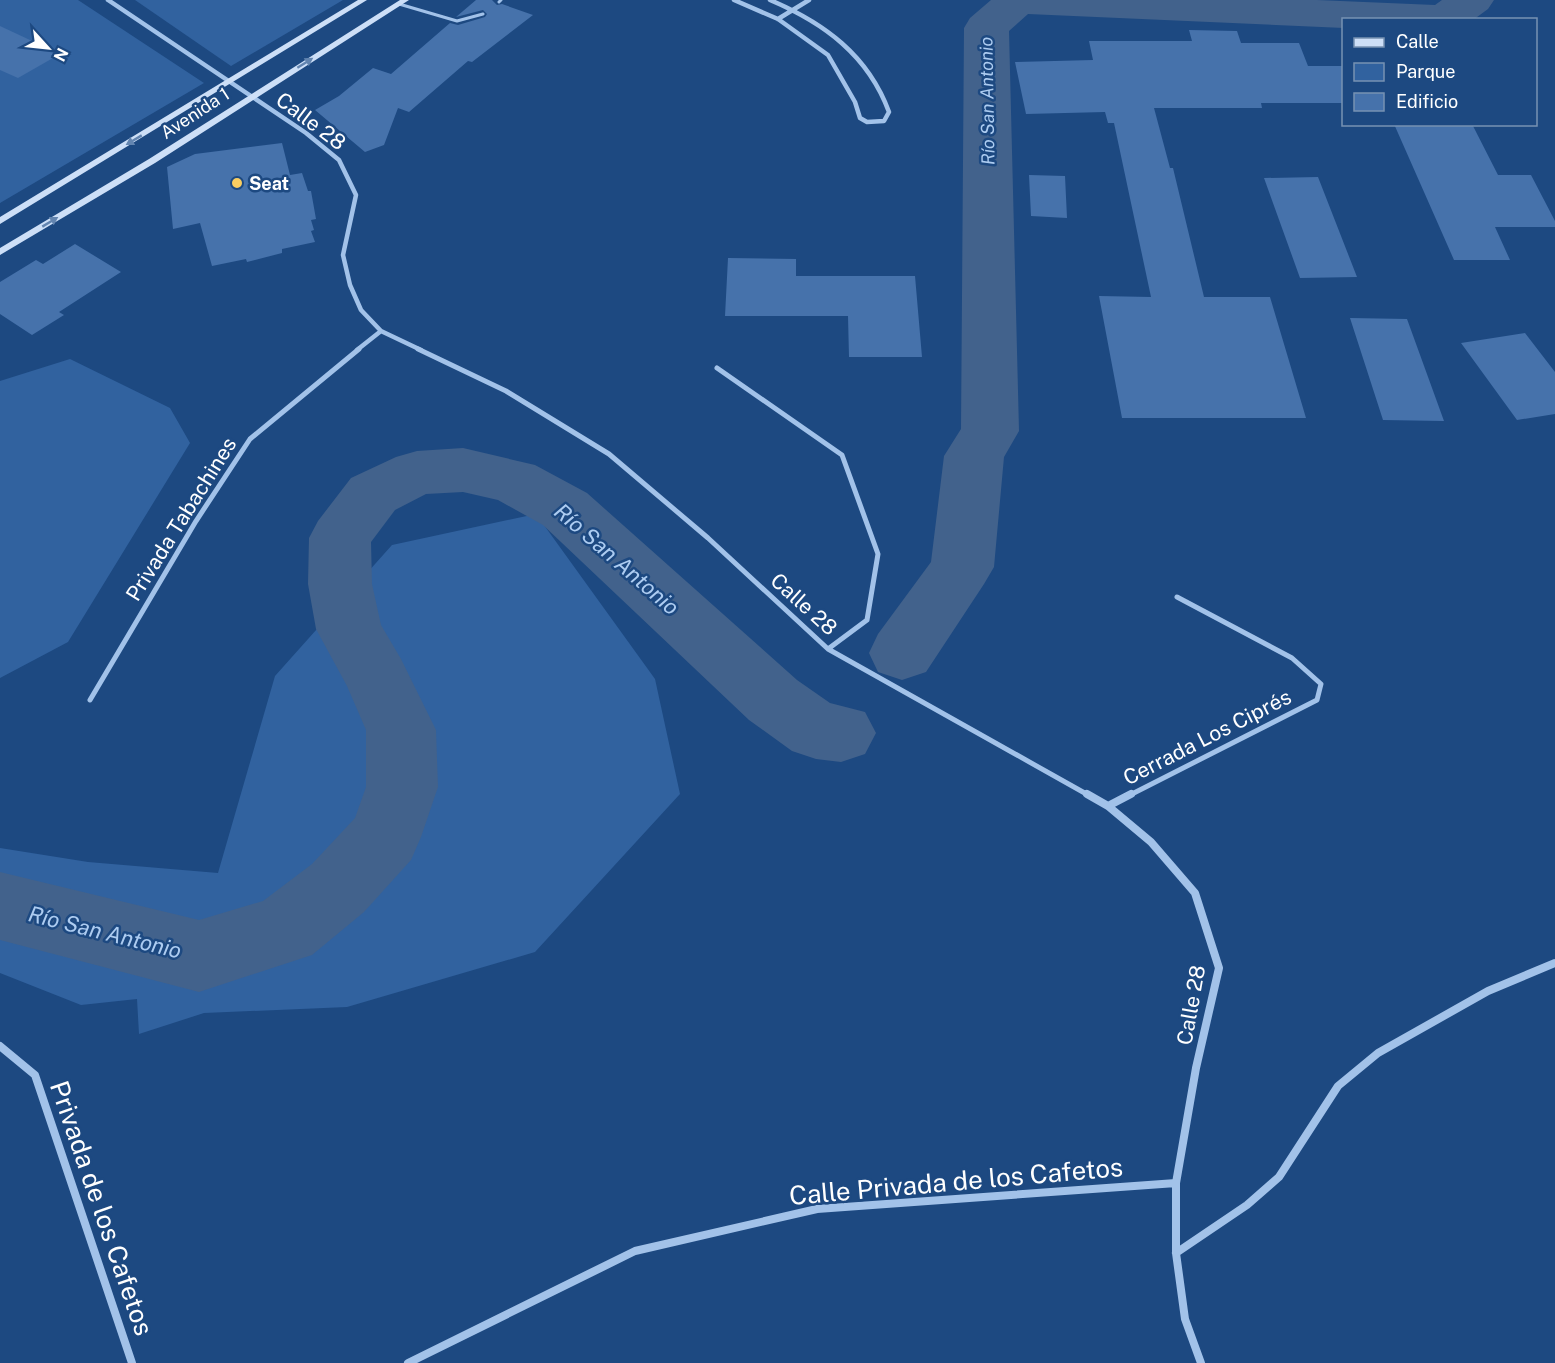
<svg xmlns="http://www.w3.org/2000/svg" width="1555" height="1363" font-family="'Public Sans',sans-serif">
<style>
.green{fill:#31629f}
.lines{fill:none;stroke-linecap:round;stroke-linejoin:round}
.river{fill:#42628c;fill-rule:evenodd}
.building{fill:#4672ab}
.lane{stroke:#a2c2e9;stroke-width:3}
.street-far2{stroke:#a2c2e9;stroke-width:4.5}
.street-far1{stroke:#a2c2e9;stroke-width:5}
.street{stroke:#a2c2e9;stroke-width:8}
.secondary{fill:#cddff7;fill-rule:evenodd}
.oneway{fill:#6385b0}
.poi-dot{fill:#f9cd61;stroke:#1d4981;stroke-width:2}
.labels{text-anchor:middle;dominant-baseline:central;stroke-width:5;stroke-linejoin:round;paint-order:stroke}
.far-water-label{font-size:18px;font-style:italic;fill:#adccf1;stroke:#1d4981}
.far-street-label{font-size:18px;fill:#fff;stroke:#1d4981}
.far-poi-label{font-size:18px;font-weight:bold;fill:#fff;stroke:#1d4981;text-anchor:start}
.street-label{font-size:21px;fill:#fff;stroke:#1d4981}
.water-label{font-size:22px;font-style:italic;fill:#adccf1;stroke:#1d4981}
.near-street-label{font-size:26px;fill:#fff;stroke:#1d4981}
</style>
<rect width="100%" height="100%" fill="#1d4981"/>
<!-- green -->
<path class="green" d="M0,0h78l126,83 -204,120z
M135,0h208l-112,66z
M70,359l100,49 20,35 -122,199 -68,36v-297z
M536,514l119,165 25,115 -145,158 -188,55 -143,6 -65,21 -2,-35 -56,6 -81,-32v-125l88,14 130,11 57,-197 117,-131z"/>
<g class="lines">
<!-- river -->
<path class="river" d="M991,0h326l118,5 7,-5h52l-6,9 -15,11h-129v8l-316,-14 -19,17 10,400 -15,26 -10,110 -10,17 -58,88 -24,8 -24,-8 -9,-19 9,-19 53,-72 13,-106 17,-27 3,-401 6,-10z
M463,448l72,17 52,28 210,187 33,23 35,9 11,21 -11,21 -24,8 -25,-3 -24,-8 -43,-31 -206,-195 -45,-25 -35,-8 -37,2 -31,16 -24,32 1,42 9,41 20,34 35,71 2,57 -17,50 -10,23 -47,52 -52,43 -113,37 -199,-52v-68l199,48 64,-19 49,-37 43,-46 11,-31v-57l-19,-44 -31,-57 -8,-45 1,-46 9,-17 33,-43 45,-21 21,-6z"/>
</g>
<!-- building -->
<path class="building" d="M476,0h16l5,5 5,-1 31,11 -61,47 -4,-1 -59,51 -11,-4 -14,37 -19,7 -50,-42 24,-14 34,-28 18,6 59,-51 8,2 27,-8 2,-3 -4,-4 -27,7z
M0,26l60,28 -42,24 -18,-8z
M1189,30l48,1 4,12h58l9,23h36v37h-83l1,5h-108l16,60h3l31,129h66l36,121h-184l-23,-122 52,1 -37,-174h-6l-3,-11 -79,2 -11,-52 78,-2 -4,-19h103z
M1394,124h78l26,51h33l24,46v6h-60l15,33h-56z
M282,143l8,32 12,-2 6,18h3l5,28 -5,1 3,10 -3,1 4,11 -33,7v4l-35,9 -1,-3 -34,7 -12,-43 -27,6 -6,-62 28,-13z
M1029,175l36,1 2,42 -36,-2z
M1318,177l39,100 -57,1 -36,-100z
M75,244l46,28 -62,40 5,3 -32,20 -32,-21v-32l36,-22 7,4z
M728,258l68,1v17h119l7,81h-73l-1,-41h-123z
M1350,318l57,1 37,102 -61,-1z
M1525,333l30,39v42l-38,6 -56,-77z"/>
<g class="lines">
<!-- lane -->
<path class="lane" d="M499,2l2,-2
M399,4l58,17 26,-7"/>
<!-- street-far2 -->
<path class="street-far2" d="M108,0l198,133 33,27 17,35 -13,60 7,30 11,25 20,21 40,19
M734,0l44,19 50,36 27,47 5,16 7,4 17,-1 5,-9c-21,-57 -65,-89 -119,-112
M778,19l31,-19
M357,350l24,-19"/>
<!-- street-far1 -->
<path class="street-far1" d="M418,349l88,42 103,63 99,84 120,111 262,147
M717,368l125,87 36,99 -11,66 -39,29
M90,700l106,-179 54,-82 109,-90
M1128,796l189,-96 4,-16 -29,-26 -115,-61"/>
<!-- street -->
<path class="street" d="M1087,794l21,12 43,36 44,51 24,75 -23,100 -20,115v70l9,66 16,44
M1108,806l23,-12
M0,1046l35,29 97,288
M1176,1253l71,-48 32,-28 59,-91 40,-33 110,-62 67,-28
M408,1363l227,-112 182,-42 359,-26"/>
<!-- secondary -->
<path class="secondary" d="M358,0h9l-367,224v-7z
M400,0h9l-254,163 -155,92v-7l149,-89z"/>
</g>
<!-- one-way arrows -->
<defs><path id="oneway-solid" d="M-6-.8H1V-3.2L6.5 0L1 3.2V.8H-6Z" transform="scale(1.5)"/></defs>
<g class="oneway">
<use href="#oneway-solid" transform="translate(305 63) rotate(-32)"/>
<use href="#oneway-solid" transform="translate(134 140) rotate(149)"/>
<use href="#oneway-solid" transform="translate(50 222) rotate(-31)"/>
</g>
<!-- markers -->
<circle class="poi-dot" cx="237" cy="183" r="6"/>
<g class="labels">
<!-- far-water labels -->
<g class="far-water-label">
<text transform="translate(987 101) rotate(-91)">Río San Antonio</text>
</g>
<!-- far-street labels -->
<g class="far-street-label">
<text transform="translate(195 113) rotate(-33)">Avenida 1</text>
</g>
<!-- far-poi labels -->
<g class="far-poi-label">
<text x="249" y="183">Seat</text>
</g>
<!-- street labels -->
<g class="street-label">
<text transform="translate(311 121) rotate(37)">Calle 28</text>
<text transform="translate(181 519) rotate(-58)">Privada Tabachines</text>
<text transform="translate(804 604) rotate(42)">Calle 28</text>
<text transform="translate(1207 737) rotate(-27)">Cerrada Los Ciprés</text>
<text transform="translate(1191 1005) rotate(-80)">Calle 28</text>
</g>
<!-- water labels -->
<g class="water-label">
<text transform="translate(617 559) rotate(41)">Río San Antonio</text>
<text transform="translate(105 932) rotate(14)">Río San Antonio</text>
</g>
<!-- near-street labels -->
<g class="near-street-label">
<text transform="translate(956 1181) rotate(-5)">Calle Privada de los Cafetos</text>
<text transform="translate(102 1208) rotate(71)">Privada de los Cafetos</text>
</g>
</g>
<!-- legend -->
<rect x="1342" y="18" width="195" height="108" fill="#1d4981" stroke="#7792b3" stroke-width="1.5"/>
<rect x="1354" y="38" width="30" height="9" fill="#cddff7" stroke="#7792b3" stroke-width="1.5"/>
<text x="1396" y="48" font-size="18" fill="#ffffff">Calle</text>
<rect x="1354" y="63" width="30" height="18" fill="#31629f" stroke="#7792b3" stroke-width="1.5"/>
<text x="1396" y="78" font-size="18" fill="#ffffff">Parque</text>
<rect x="1354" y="93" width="30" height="18" fill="#4672ab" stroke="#7792b3" stroke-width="1.5"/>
<text x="1396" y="108" font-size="18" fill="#ffffff">Edificio</text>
<!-- north arrow -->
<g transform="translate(48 48) rotate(117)" stroke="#1d4981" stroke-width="4.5" paint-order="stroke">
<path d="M0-4.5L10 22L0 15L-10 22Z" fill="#ffffff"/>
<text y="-9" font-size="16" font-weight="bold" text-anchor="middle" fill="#ffffff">N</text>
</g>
</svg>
